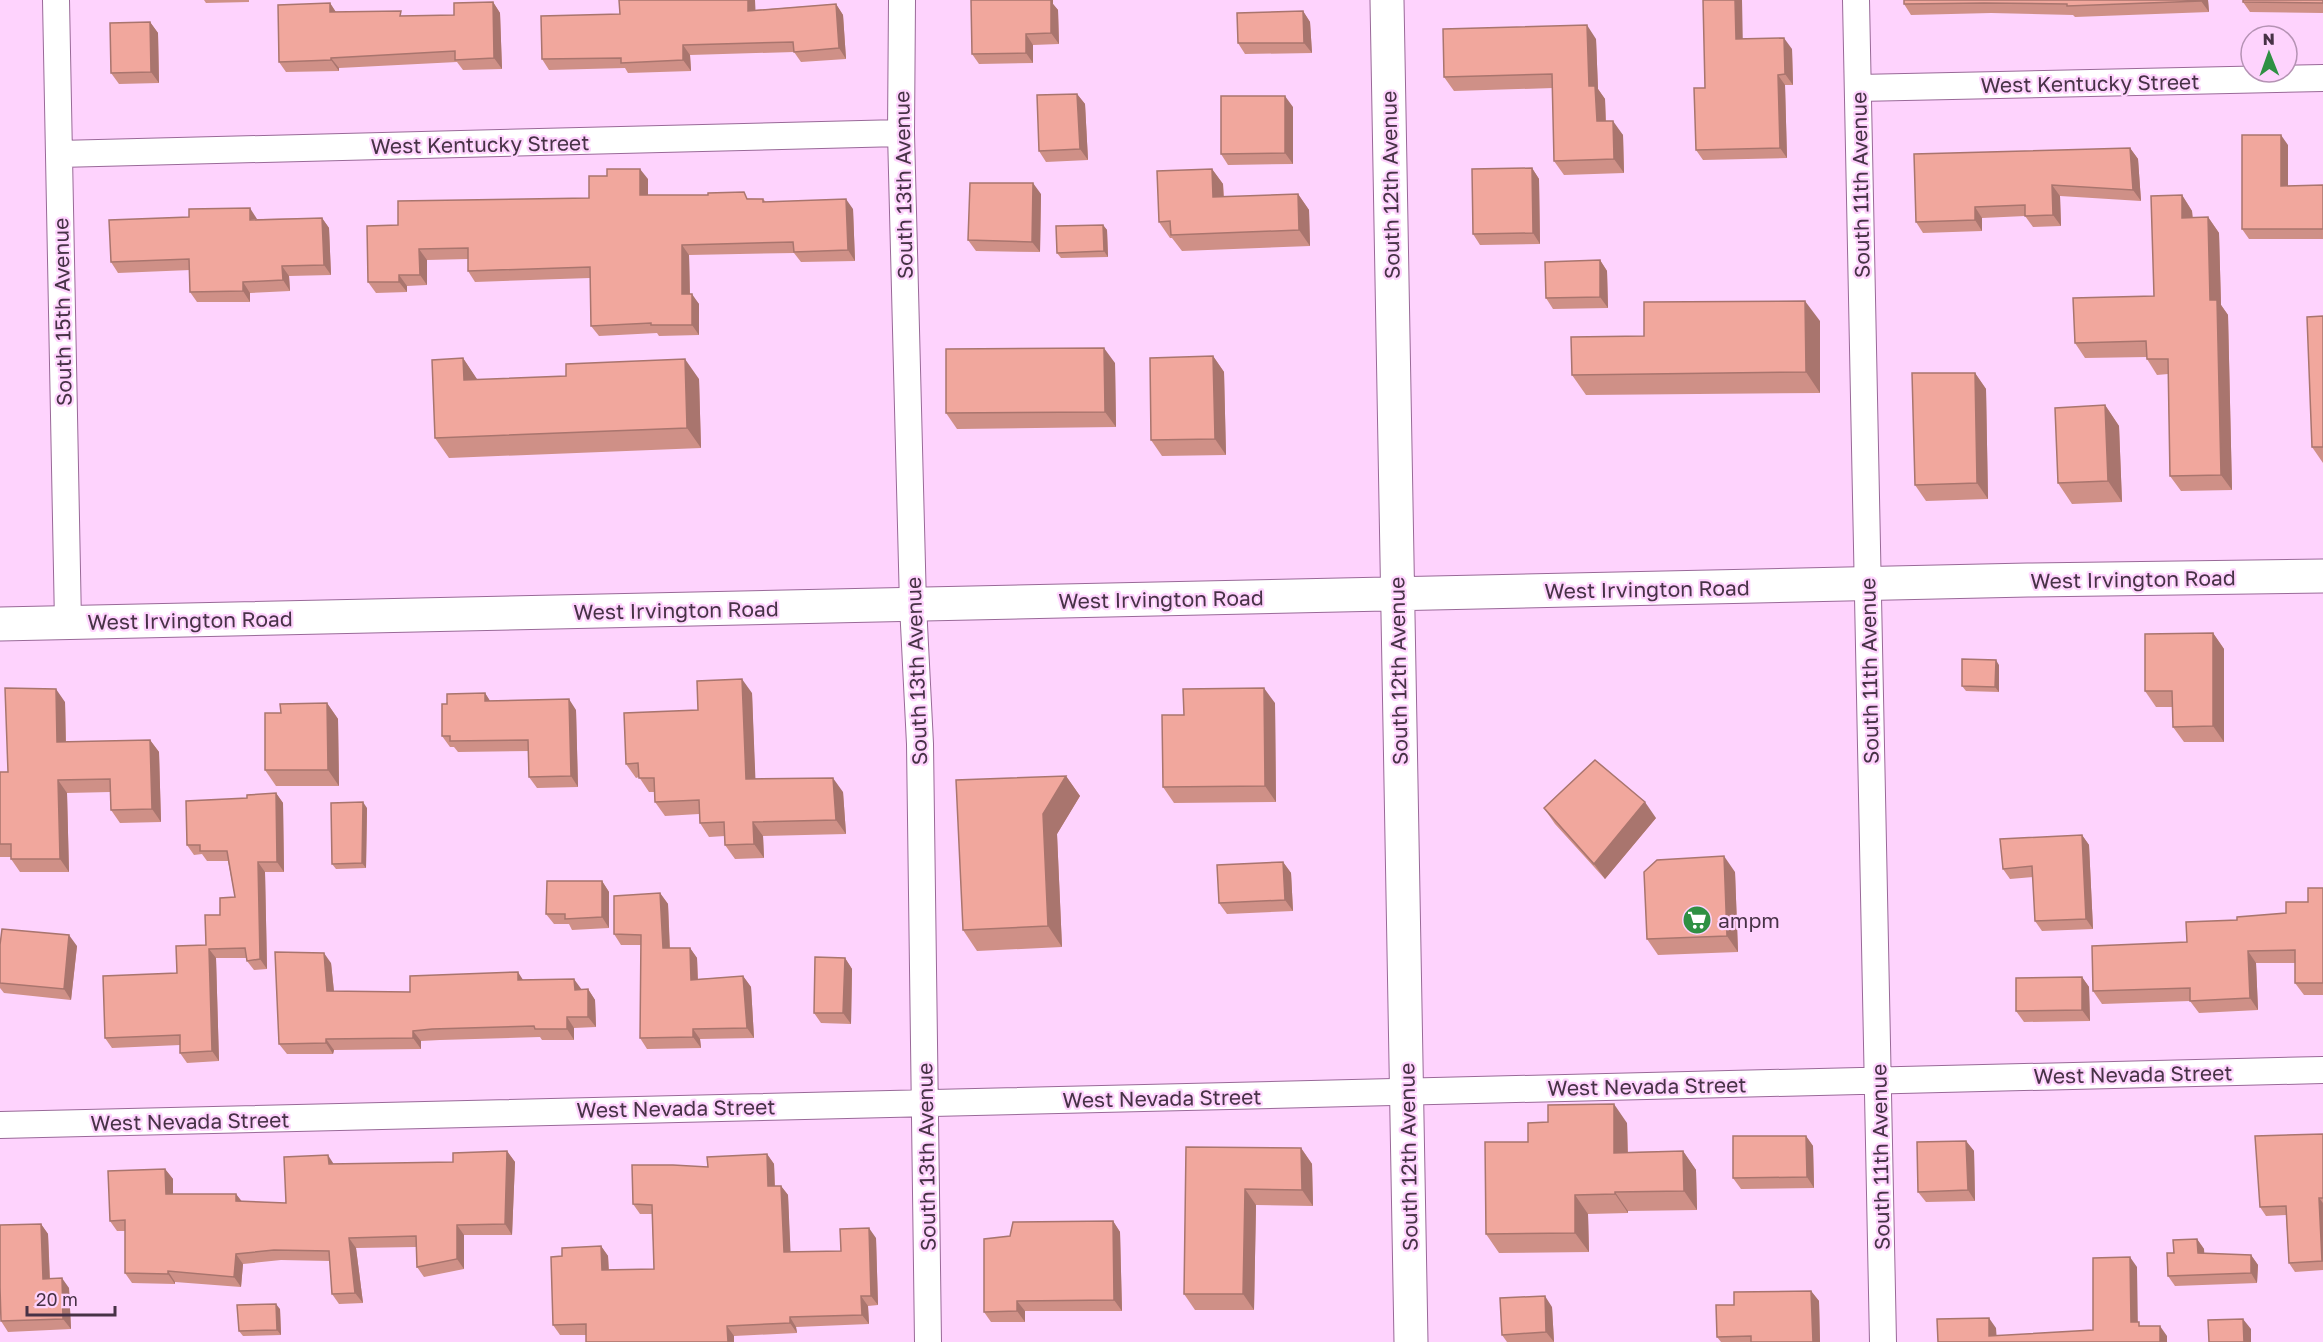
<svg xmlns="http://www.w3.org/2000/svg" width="2323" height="1342" font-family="'Golos Text',sans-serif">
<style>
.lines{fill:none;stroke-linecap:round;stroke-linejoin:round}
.minor-casing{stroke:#996998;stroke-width:28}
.secondary-casing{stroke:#996998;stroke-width:35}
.minor{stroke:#fff;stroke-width:26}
.secondary{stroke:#fff;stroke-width:33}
.wall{fill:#cf9087}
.shaded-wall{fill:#a9756e}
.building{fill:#f1a79d;stroke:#a9756e;stroke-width:1.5}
.labels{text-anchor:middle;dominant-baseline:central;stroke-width:4.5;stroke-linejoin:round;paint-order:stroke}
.street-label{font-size:21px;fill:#473246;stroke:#fed3fd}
.poi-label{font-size:21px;fill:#473246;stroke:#fed3fd;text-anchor:start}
</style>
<rect width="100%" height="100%" fill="#fed3fd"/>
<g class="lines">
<!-- minor casing -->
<g class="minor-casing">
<path id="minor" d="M56,0l12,623
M902,0l-1,133 12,472 7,139 8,598
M1856,0l27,1342
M1858,88l465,-10
M59,154l842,-21
M0,1125l2323,-55"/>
</g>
<!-- secondary casing -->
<g class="secondary-casing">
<path id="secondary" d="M1387,0l24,1342
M0,624l2028,-44 295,-4"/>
</g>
<!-- minor -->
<use href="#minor" class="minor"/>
<!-- secondary -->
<use href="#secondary" class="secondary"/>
</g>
<!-- wall -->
<path class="wall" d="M204,0h45v2l-43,1z
M1904,0h304l1,12 -134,5 -2,-2 -82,-2 -80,2 -7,-11z
M2323,0v13l-73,-1 -7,-10z
M493,2l7,11 2,56 -39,1 -6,-8 -118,6v3l-53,1 -7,-10 51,-59 6,9 68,4 50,-1z
M836,4l7,11 3,44 -45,3 -7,-10 -104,3 1,16 -63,2 -3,-5 -76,2 -7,-11 213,-49z
M1053,4l5,6 1,34 -26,1v18l-54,1 -7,-10z
M1303,11l7,11 2,31 -67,1 -7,-11z
M150,22l8,11 1,50 -40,1 -8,-11z
M1596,39l2,50 7,10 1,22 17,14 1,38 -60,2 -10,-14 -1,-73 -99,3 -10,-14z
M1743,39l49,10 1,36h-8l2,73 -84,2 -7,-10 9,-62z
M1077,94l8,10 3,56 -42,2 -7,-11z
M1293,107v57l-65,1 -7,-11z
M2288,145v41l35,-1v54h-74l-7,-10z
M2130,148l8,11 3,42 -81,-5 1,30 -28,1 -8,-11 -43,2v13l-59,2 -7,-11z
M1532,168l7,11 1,65 -60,1 -7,-11z
M1212,169l11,15 1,13 74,-3 11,16 1,36 -128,5 -10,-13h-2l-11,-16z
M648,179v16l115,4 3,3 87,7 2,52 -54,1 -7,-9 -105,2 1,39 9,10v31l-40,1 -2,-3 -58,3 -8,-10 -1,-48 -115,4 -7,-11v-12l-41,1v25l-20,1v6l-31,1 -8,-11 30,-57 191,-27z
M1041,194l-1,58 -64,-1 -8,-11z
M2182,195l10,16 1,7 15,-1 11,16 2,72 7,10 4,175 -51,1 -11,-15 -2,-102 -11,1 -10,-16v-2l-62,1 -10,-15 79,-47z
M322,218l7,10 2,47 -42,1 1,15 -40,2v9h-53l-7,-10v-22l-72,3 -7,-11 146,-43z
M1103,225l4,5 1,27 -47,1 -4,-5z
M1600,260l7,11 1,37 -55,1 -7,-11z
M2323,316v147l-11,-16z
M1820,321v72l-234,2 -14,-20 72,-39z
M1213,356l11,16 2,83 -64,1 -11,-16z
M463,358l14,22 222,-1 2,69 -252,10 -14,-20z
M1115,363l1,64 -159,2 -11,-16z
M1975,373l11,16 2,110 -62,2 -11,-16z
M2105,405l14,21 3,76 -50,2 -14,-21z
M2213,633l11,16v93h-40l-11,-15v-20h-17l-11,-16z
M1999,665v27l-33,-1 -4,-5z
M485,693l5,8 86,9 2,77 -41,1 -8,-11v-26l-71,1 -4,-5h-4l-8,-11 5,-32z
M752,693l3,86 88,13 3,42 -83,2 1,22 -29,1 -10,-14v-9l-16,1 -9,-14 -1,-9 -34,2 -10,-14v-10h-6l-10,-15 -3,1 -10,-14 72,-54z
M65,702l1,40 84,-2 9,12 2,70 -41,1 -9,-13 -1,-18 -43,1 2,79h-49l-9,-13v-2h-11v-85h8z
M327,703l11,16 1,67h-63l-11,-16 16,-57z
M1275,703l1,99 -102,1 -11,-16 21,-72z
M1066,776l14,20 -23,38 5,113 -85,4 -14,-21z
M276,793l7,10 1,69h-19l2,97 -13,1 -7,-9v-3h-31l3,103 -32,2 -7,-10v-8l-68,3 -7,-10 101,-93 14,-30 15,-18 -7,-36h-21l-5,-7 -8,1 -7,-10 60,-47z
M367,808l-1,60 -30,1 -4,-5z
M1544,808l112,10 -51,61 -50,-55z
M2082,835l7,10 4,84 -51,2 -7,-10 -2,-44 -23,2 -7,-10z
M1283,862l8,11 2,38 -66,3 -8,-11z
M1735,872l3,80 -80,3 -11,-16z
M602,881l7,11v36l-37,2 -3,-6h-15l-8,-10z
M2323,888v107h-19l-9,-12v-20h-39l2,47 -59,3 -9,-12 -88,3 -9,-13 94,-49 50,-22 49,-7 22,-11z
M660,893l8,11 2,44h20l7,10 1,21 45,-3 8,11 3,51 -54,1 1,9 -54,1 -7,-11 1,-93h-20l-7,-11z
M0,945l77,1 -6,54 -67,-7 -4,-5z
M845,958l7,11 -1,55 -30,-1 -7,-10z
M331,963l3,28 76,1 113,-12 59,10 6,-1 7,11 1,27 -22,1v12h-32l-2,-3 -100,3 -19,1v8l-87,1 -1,4h-46l-8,-10z
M2082,977l7,10 1,34 -66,1 -8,-11z
M1627,1123l1,29 55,-1 13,19 1,40 -69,1v2l-40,1 1,38 -90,1 -13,-19 42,-92z
M2323,1134v136l-28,2 -6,-9 -3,-48 -20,1 -6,-9z
M1806,1136l7,10 1,42 -73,1 -8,-11z
M1966,1141l8,10 1,50 -49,1 -8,-10z
M1186,1147l115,1 11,16 1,42 -57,-1 -2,105h-59l-11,-16z
M507,1151l8,11 -3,73h-48v34l-40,8 -7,-10 -1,-20 -60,1 7,55 -24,1 -7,-10 -2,-33 -49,-1 -38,4 -2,23 -66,-5v2l-43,-1 -7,-10v-42h-8l-7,-10 55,-52 8,10v15h63l5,7 45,2 48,-39 119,-2z
M767,1154l7,10 1,22h6l7,9 2,57 51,-1 35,-13 2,67 -10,1 1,18 -73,3 1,6 -63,3 -148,-1h-26l-7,-10 9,-69 39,-10 7,10 1,14 45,-1 -2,-55h-12l-7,-10 75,-37z
M1113,1221l7,11 2,79h-97v11h-34l-7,-10z
M41,1224l7,10 2,44 19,10 2,41 -63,3 -7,-11z
M2197,1239l7,10v4l47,2 7,10 -1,18 -82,3 -7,-10 6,-23z
M1811,1291l8,10 1,41h-99l-4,-5 17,-32z
M1552,1307l2,35h-47l-5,-7z
M280,1309l1,26 -38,1 -4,-5z"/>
<!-- shaded-wall -->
<path class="shaded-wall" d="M748,0h7l1,21 -8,-10z
M1046,0h7v4l5,6 1,34 -8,-11z
M1735,0h7l1,50 -7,-11z
M2201,0h7l1,12 -8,-11z
M493,2l7,11 2,56 -8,-11z
M330,3l7,11 -7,-2z
M836,4l7,11 3,44 -7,-11z
M1303,11l7,11 2,31 -8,-10z
M150,22l8,11 1,50 -8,-11z
M1587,25l9,14 2,50 7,10 1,36 -9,-14 -8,-35z
M1026,34l7,11v18l-7,-10z
M1784,38l8,11 1,36 -8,-11z
M683,45l7,10 1,16 -8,-11z
M331,58l8,10v3l-8,-11z
M1778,75l7,10 2,73 -7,-10z
M1077,94l8,10 3,56 -8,-11z
M1285,96l8,11v57l-8,-11z
M1613,121l10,14 1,38 -10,-14z
M2281,135l7,10v51l-7,-10z
M2130,148l8,11 3,42 -8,-11z
M1532,168l7,11 1,65 -7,-11z
M640,169l8,10v27l-8,-11z
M1212,169l11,15 1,29 -11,-16z
M1033,183l8,11 -1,58 -8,-10z
M2052,185l8,11 1,30 -8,-11z
M1298,194l11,16 1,36 -11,-16z
M2182,195l10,16 1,22 -11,-15z
M846,199l7,10 2,52 -7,-11z
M1975,207l7,11v13l-7,-11z
M250,208l7,11 -7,1z
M2208,217l11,16 2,72 7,10 4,175 -11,-15 -11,-175z
M322,218l7,10 2,47 -7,-10z
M1103,225l4,5 1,27 -4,-6z
M682,245l7,10 1,49 -8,-10z
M419,249l8,11v25l-7,-10z
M1600,260l7,11 1,37 -8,-11z
M282,266l7,10 1,15 -7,-11z
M399,275l8,11v6l-8,-10z
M243,282l7,11v9l-7,-11z
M692,294l7,10v31l-7,-10z
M1805,301l15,20v72l-14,-21z
M1104,348l11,15 1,64 -11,-15z
M1213,356l11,16 2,83 -11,-16z
M463,358l14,21 1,22 -14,-21z
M685,359l14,20 2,69 -14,-20z
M1975,373l11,16 2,110 -11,-16z
M2105,405l14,21 3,76 -14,-21z
M2213,633l11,16v93l-11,-16z
M1996,660l3,5v27l-4,-5z
M742,679l10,14 4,100 -10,-14z
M1264,688l11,15 1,99 -11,-16z
M56,689l9,13 1,53 -9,-13z
M485,693l7,11 -7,-3z
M569,699l7,11 2,77 -7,-11z
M327,703l11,16 1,67 -11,-16z
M150,740l9,12 2,70 -9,-13z
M1066,776l14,20 -23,38 5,113 -14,-21 -5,-112z
M833,778l10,14 3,42 -10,-14z
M58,780l9,13 2,79 -9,-13z
M276,793l7,10 1,69 -7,-10z
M363,802l4,6 -1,60 -4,-5z
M1645,802l11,16 -51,61 -11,-15z
M753,822l10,14 1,22 -10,-14z
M2082,835l7,10 4,84 -7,-10z
M1724,856l11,16 3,80 -11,-16z
M258,862l7,10 2,97 -7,-10z
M1283,862l8,11 2,38 -8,-11z
M602,881l7,11v36l-7,-11z
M660,893l8,11 2,55 -7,-11z
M69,935l8,11 -6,54 -7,-11z
M690,948l7,10 1,32 -7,-10z
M209,949l7,9 3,103 -7,-10z
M2248,951l8,12 2,47 -8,-12z
M324,953l7,10 4,39 -8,-11z
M845,958l7,11 -1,55 -8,-11z
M518,972l7,11 -7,-3z
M743,976l8,11 3,51 -7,-10z
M2082,977l7,10 1,34 -8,-11z
M574,979l8,11h-7z
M588,989l7,11 1,27 -8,-10z
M567,1017l7,11v12l-7,-11z
M693,1029l7,10 1,9 -8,-11z
M413,1031l8,10v8l-8,-11z
M326,1039l8,11 -1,4 -7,-11z
M1614,1104l13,19 1,49 -14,-19z
M1806,1136l7,10 1,42 -7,-11z
M1966,1141l8,10 1,50 -7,-11z
M1301,1148l11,16 1,42 -11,-16z
M507,1151l8,11 -3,73 -7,-11z
M1683,1151l13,19 1,40 -13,-19z
M767,1154l7,10 1,32 -7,-10z
M328,1155l7,11 -6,-2z
M165,1169l8,10v26l-7,-11z
M781,1186l7,9 3,67 -7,-10z
M1245,1189l11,16 -2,105 -11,-16z
M1615,1192l13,19v2l-13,-19z
M236,1194l8,10 -8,-3z
M1575,1195l13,19 1,38 -14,-19z
M2319,1198l4,5v59l-1,-1z
M1113,1221l7,11 2,79 -8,-11z
M41,1224l7,10 2,55 -7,-10z
M457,1225l7,10v34l-7,-10z
M869,1228l7,10 2,67 -7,-9z
M349,1238l7,10 7,55 -8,-10z
M2197,1239l7,10 1,14 -7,-10z
M601,1246l7,10 1,24 -7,-10z
M236,1254l7,10 -2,23 -7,-10z
M2251,1255l7,10 -1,18 -6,-10z
M2130,1257l7,10 1,65 -7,-10z
M168,1271l7,11v2l-7,-10z
M62,1278l7,10 2,41 -8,-10z
M1811,1291l8,10 1,41h-7z
M861,1296l7,10 1,18 -7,-9z
M1545,1296l7,11 2,35 -8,-10z
M1017,1301l8,10v11l-8,-11z
M276,1304l4,5 1,26 -4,-5z
M790,1317l6,10 1,6 -7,-10z
M1989,1318l7,10 1,14 -8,-6z
M2243,1319l8,10v13h-7z
M727,1326l7,10v6h-6z
M2160,1326l7,10v6h-7z"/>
<!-- building -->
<path class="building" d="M619,0h129v11l88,-7 3,44 -45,4 -1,-10 -110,3v15l-62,3v-5l-79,1 -1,-43 79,-2z
M971,0h80v33l-25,1v19l-54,1z
M1703,0h32l1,39 48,-1 1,36 -7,1 2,73 -84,2 -2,-62h11z
M1904,0h297v1l-134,5v-2l-83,-1 -80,1z
M2243,0h80v3l-80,-1z
M493,2l1,56 -39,2v-9l-124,7v2l-52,2 -1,-57 52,-2v9l71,-1 -1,5 54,-1v-12z
M1303,11l1,32h-66l-1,-30z
M150,22l1,50 -40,1 -1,-50z
M1587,25l2,61h6l2,35h16l1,38 -60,2 -2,-87 -108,3 -1,-48z
M1077,94l3,55 -41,2 -2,-56z
M1221,96h64v57l-64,1z
M2242,135h39v51l42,-1v44h-81z
M2130,148l3,42 -81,-5 1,30 -28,1v-11l-50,2v13l-59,2 -2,-68z
M1532,168l1,65 -60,1 -1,-65z
M607,169h33v26h68v-2l36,-1 3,7h16v3l83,-3 2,51 -54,2 -1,-10 -111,3v49h10v31h-41v-2l-60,3 -1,-59 -122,4v-23l-49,1 1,26h-21v7h-31l-1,-56 31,-1v-24l191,-3v-22h18z
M1212,169l1,28 85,-3 1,36 -128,5 -1,-14 -11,1 -2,-51z
M970,183h63l-1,59 -64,-2z
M2182,195v23l26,-1 2,83h7l4,175 -51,1 -2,-117h-21l-1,-18 -71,2 -2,-45 81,-2 -3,-100z
M250,208v12l72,-2 2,47 -42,1 1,14 -40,2v9l-53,1 -1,-33 -78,3 -2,-42 80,-3v-8z
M1103,225l1,26 -47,2 -1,-27z
M1600,260v37l-54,1 -1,-36z
M1805,301l1,71 -234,3 -1,-38 73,-1v-34z
M2323,316v131h-11l-5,-130z
M1104,348l1,64 -159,1v-64z
M1213,356l2,83 -64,1 -1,-82z
M463,358l1,22 102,-4v-12l119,-5 2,69 -252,10 -3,-78z
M1912,373h63l2,110 -62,2z
M2105,405l3,76 -50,2 -3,-75z
M2213,633v93l-40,1 -1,-36h-27v-57z
M1962,659l34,1 -1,27 -33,-1z
M742,679l4,100 87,-1 3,42 -83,2 1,22 -29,1 -1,-23 -24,1 -1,-23 -44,2 -1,-24h-15l-1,-15 -12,1 -2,-51 74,-3 -1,-29z
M5,688l51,1 1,53 93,-2 2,69 -41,1 -1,-31 -52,1 2,79h-49v-15h-11v-72h8z
M1264,688l1,98 -102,1 -1,-72h22l-1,-26z
M485,693v8l84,-2 2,77 -42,1 -1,-37 -78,1v-5h-8v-32h5v-10z
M327,703l1,67h-63v-57h16l-1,-9z
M1595,760l50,42 -51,62 -50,-56z
M1066,776l-23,38 5,112 -85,4 -7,-150z
M276,793l1,69h-19l2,97 -13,2 -2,-13 -36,1 3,102 -32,2v-18l-75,3 -2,-62 74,-3 -1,-27 30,-1 -1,-30h15v-17l15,-1 -8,-46h-27v-6h-13l-1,-44 61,-3v-3z
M363,802l-1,61 -30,1 -1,-61z
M2082,835l4,84 -51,2 -3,-55 -29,3 -3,-30z
M1724,856l3,80 -80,3 -3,-67 13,-12z
M1283,862l2,38 -66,3 -2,-38z
M547,881h55v36l-37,2v-5h-19z
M2308,888h15v95h-28v-33l-47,1 2,47 -60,3v-13l-97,3 -1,-45 95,-4 -1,-20 51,-2v-3l49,-4v-11h22z
M660,893l3,55h27l1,32 52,-4 4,52 -54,1v8l-53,1 1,-103 -27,-1v-38z
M2,929l67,6 -5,54 -64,-6v-38z
M275,952l49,1 3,38 83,1v-16l108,-4v8l56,-1 1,11 13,-1v28h-21v12h-32l-1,-3 -102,3 -19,2v7l-87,1v4l-47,1z
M815,957l30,1 -2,55h-29z
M2082,977v33l-66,1v-33z
M1614,1104v49l69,-2 1,40 -69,1v2l-40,1v38l-89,1 -1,-92h43v-19l20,-1v-17z
M2323,1134v64h-4l3,63 -33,2 -3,-57 -26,1 -5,-71z
M1733,1136h73l1,41 -74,1z
M1966,1141l2,49 -50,2 -1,-50z
M1186,1147l115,1 1,42 -57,-1 -2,105h-59z
M507,1151l-2,73 -48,1v34l-40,8 -1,-31 -67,2 6,55 -23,1 -3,-43 -55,-1 -38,4 -2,23 -66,-6v3l-43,-1v-53l-15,1 -2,-50 57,-2 1,25h70v7l50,2 -2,-46 44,-2 1,9 124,-2v-9z
M767,1154l1,32h13l3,66 57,-1 -1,-22 29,-1 2,68h-10l1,19 -72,2v6l-63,3 1,16h-142v-18l-33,1 -2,-68 11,-1v-8l39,-2 1,24 52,-1 -2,-64 -19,-1 -1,-39h41l35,2 -1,-10z
M1113,1221l1,79 -97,1v10l-33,1v-73l26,-3 3,-14z
M41,1224l2,55 19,-1 1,41 -62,2 -1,-34v-62z
M2197,1239l1,14 53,2v18l-83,3 -1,-23h7l-1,-13z
M2130,1257l1,65h8v4h21v16h-222l-1,-23 52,-1v18l104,-6v-72z
M1811,1291l2,51h-62v-6l-34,1 -1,-32h18v-13z
M1545,1296l1,36 -44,3 -2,-37z
M276,1304l1,26 -38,1 -2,-26z
M2243,1319l1,23h-35l-1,-22z"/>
<!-- icons -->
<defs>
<g id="supermarket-disc" transform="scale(1.5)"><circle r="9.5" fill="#2f9043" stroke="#fed3fd"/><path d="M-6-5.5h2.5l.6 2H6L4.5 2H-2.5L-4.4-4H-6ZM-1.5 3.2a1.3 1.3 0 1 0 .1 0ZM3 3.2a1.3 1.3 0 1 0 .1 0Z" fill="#fff"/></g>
</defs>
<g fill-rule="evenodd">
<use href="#supermarket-disc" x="1697" y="920"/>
</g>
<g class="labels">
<!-- street labels -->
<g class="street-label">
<text transform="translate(2090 83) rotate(-1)">West Kentucky Street</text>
<text transform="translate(480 144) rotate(-1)">West Kentucky Street</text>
<text transform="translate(903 185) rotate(-91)">South 13th Avenue</text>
<text transform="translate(1390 185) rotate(-91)">South 12th Avenue</text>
<text transform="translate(1860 185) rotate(-91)">South 11th Avenue</text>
<text transform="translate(62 312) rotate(-91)">South 15th Avenue</text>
<text transform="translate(2133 579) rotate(-1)">West Irvington Road</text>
<text transform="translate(1647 589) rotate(-1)">West Irvington Road</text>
<text transform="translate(1161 599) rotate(-1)">West Irvington Road</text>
<text transform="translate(676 610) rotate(-1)">West Irvington Road</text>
<text transform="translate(190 620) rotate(-1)">West Irvington Road</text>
<text transform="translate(916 671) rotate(-92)">South 13th Avenue</text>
<text transform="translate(1398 671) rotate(-91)">South 12th Avenue</text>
<text transform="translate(1869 671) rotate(-91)">South 11th Avenue</text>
<text transform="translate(2133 1074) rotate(-1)">West Nevada Street</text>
<text transform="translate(1647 1086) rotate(-1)">West Nevada Street</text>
<text transform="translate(1162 1098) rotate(-1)">West Nevada Street</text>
<text transform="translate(676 1108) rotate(-1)">West Nevada Street</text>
<text transform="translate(190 1121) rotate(-1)">West Nevada Street</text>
<text transform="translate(926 1157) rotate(-91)">South 13th Avenue</text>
<text transform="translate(1408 1157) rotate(-91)">South 12th Avenue</text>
<text transform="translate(1880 1157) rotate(-91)">South 11th Avenue</text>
</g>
<!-- poi labels -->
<g class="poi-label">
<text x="1718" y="920">ampm</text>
</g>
</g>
<!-- north arrow -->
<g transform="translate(2269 54) rotate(359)"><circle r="28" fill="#fed3fd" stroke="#b593b4" stroke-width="1.5"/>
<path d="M0-4.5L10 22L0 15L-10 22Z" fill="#2f9043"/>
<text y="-9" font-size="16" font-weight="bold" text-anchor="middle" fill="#473246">N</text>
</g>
<!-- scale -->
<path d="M27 1306v9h88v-9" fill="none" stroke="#473246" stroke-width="3"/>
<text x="36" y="1306" font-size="18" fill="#473246" stroke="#fed3fd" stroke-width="4.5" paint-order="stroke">20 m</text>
</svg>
